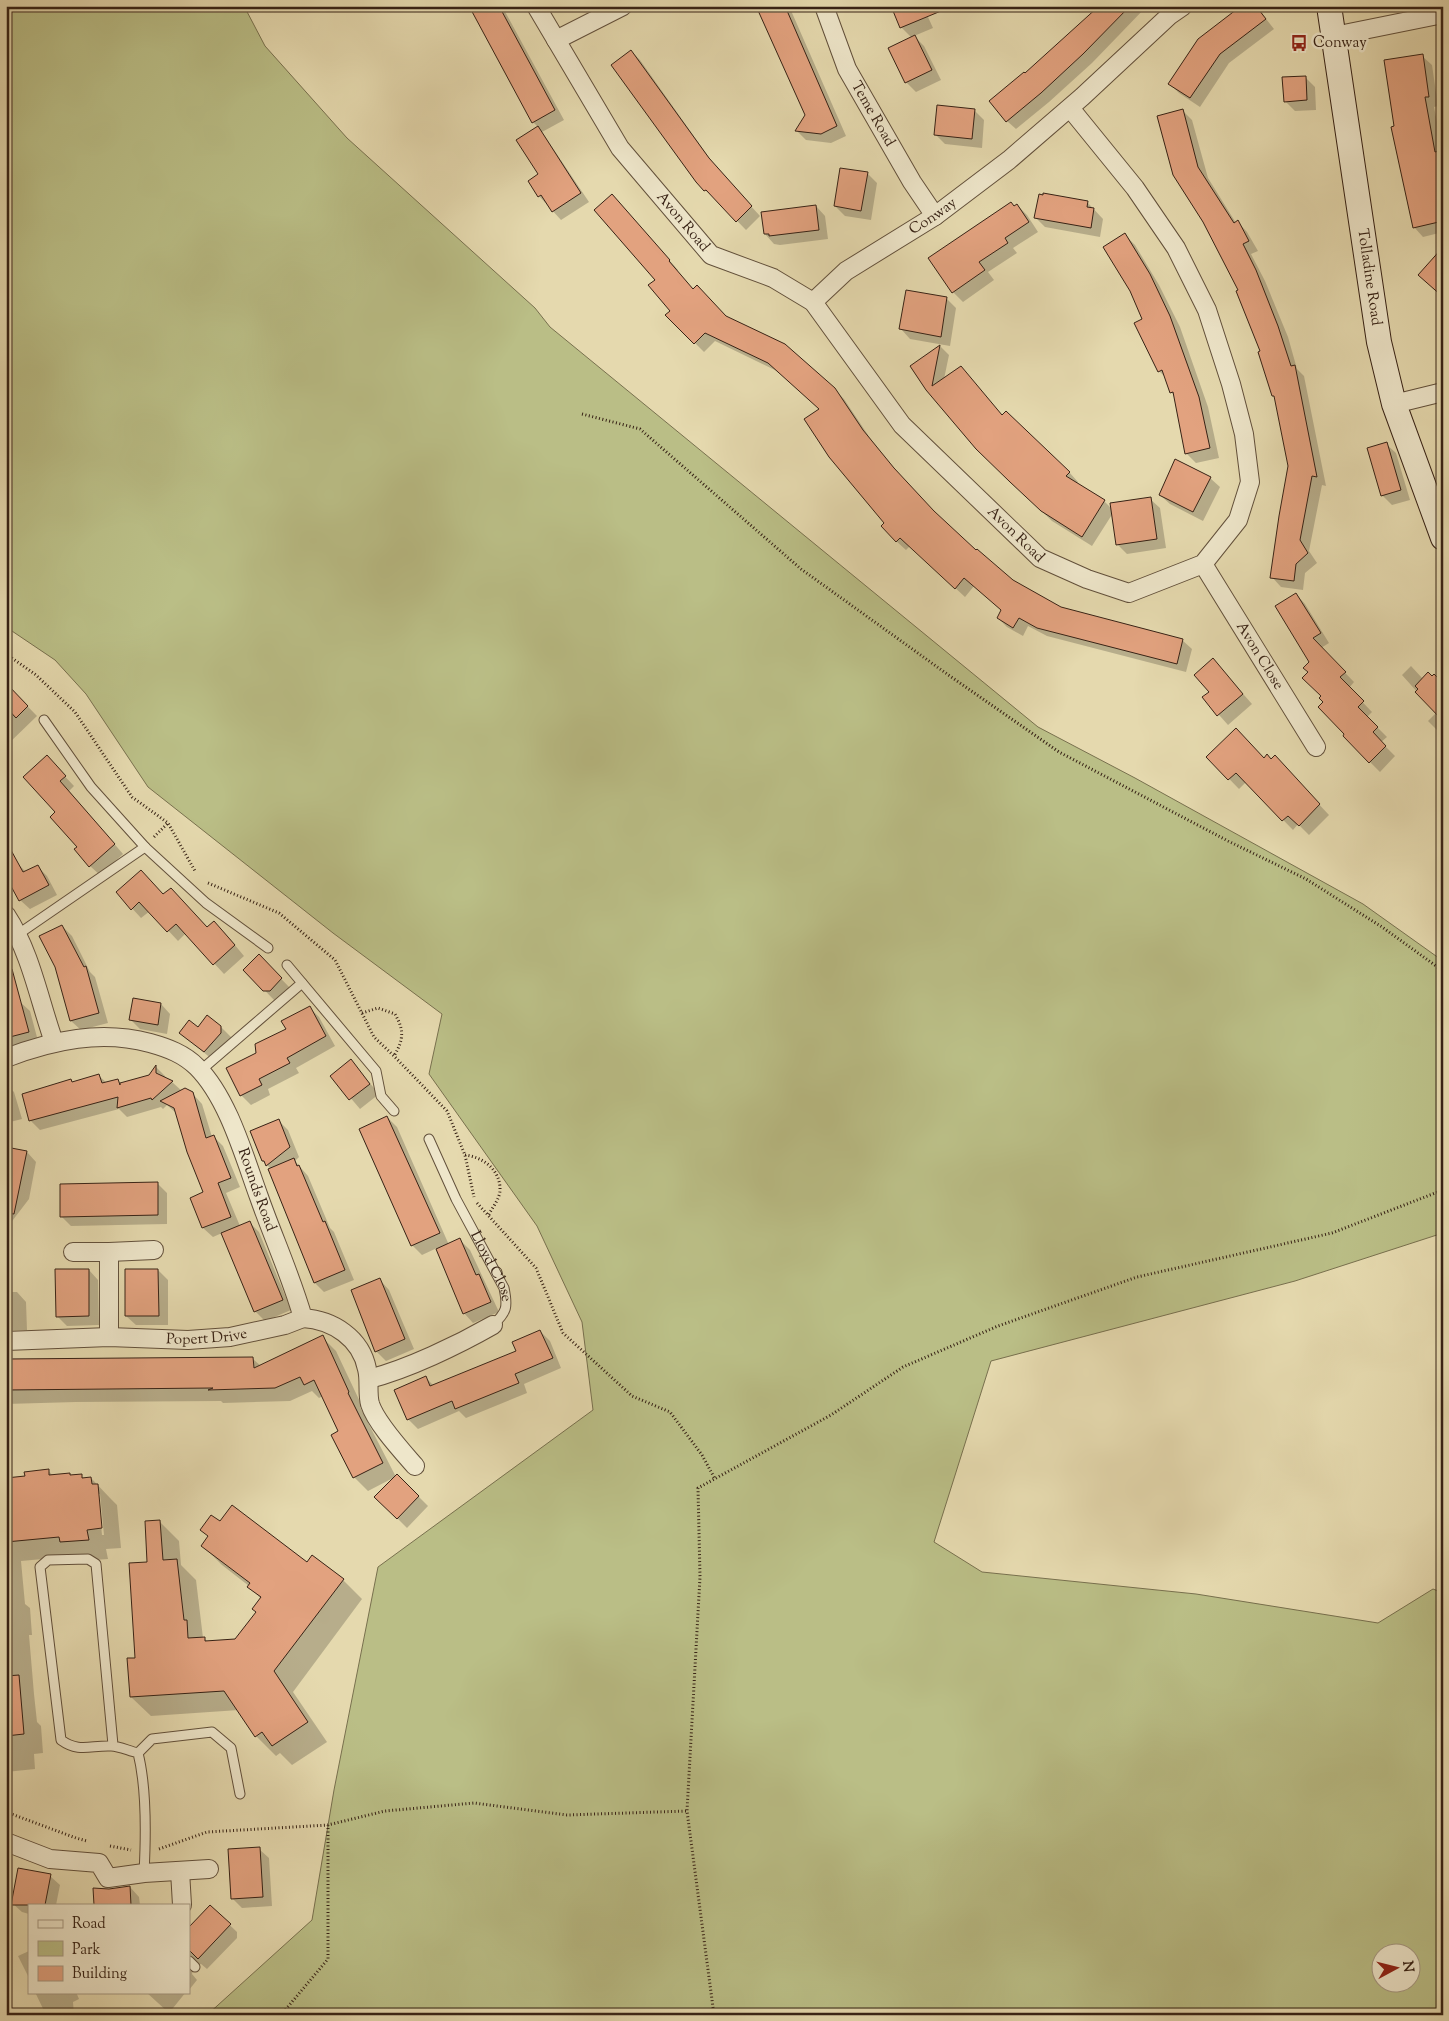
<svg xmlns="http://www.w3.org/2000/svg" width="1449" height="2021" font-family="'Sorts Mill Goudy',serif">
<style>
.green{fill:#babe86;stroke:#78704e;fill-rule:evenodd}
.shadow{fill:#0003;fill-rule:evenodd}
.building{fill:#e2a27f;stroke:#372215}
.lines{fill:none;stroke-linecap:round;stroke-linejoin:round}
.service-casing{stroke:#62503b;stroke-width:11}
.minor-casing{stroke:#62503b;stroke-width:20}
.secondary-casing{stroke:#372215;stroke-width:26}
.path{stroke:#372215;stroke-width:3;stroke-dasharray:1 2.5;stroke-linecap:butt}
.service{stroke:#eee6ca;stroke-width:9}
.minor{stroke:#eee6ca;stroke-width:18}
.secondary{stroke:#eee6ca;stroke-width:24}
.labels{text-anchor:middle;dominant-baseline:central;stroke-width:5;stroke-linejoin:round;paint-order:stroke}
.poi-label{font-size:15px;fill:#372215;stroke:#eee6ca;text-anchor:start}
.street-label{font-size:15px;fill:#372215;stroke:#eee6ca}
</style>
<rect width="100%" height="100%" fill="#e5d9ae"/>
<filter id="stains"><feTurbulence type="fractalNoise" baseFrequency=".004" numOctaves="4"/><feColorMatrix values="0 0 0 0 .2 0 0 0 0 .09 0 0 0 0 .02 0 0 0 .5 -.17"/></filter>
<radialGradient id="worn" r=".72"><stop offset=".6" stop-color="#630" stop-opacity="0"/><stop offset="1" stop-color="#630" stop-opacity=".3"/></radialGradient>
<!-- green -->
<path class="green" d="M6,6h238l21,40 82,92 188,170 15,19 488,400 97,51 228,126 80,57v272l-148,48 -304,80 -57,181 48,30 214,22 182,29 55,-34 10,4v422h-1236l105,-95 22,-130 44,-223 215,-157 -11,-88 -45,-96 -108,-152 13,-60 -109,-81 -185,-146 -62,-93 -31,-34 -49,-33zM1382,1954h30v30h-30z"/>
<!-- shadow -->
<path class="shadow" d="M451,6h11l-7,4z
M471,6h31l62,114 -22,12 47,70 -28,18 -22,-24 -10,-14 11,-7 -2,-48 -5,-5z
M757,6h32l57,130 -15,7 -25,-3 -9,-9 9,-16z
M892,6h31l10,22 -19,8 10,10 17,34 -25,12 -10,-10 -16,-33 22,-11 -10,-10z
M1096,6h51l-55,57 -43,39 -33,27 -9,-8 18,-46 69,-62 -2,-2z
M1256,6l18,23 -45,34 -29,44 -21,-14 -9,-9z
M631,51l9,9 77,109 43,47 -14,14 -31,-32 -10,-8z
M1422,56l10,9 6,41 -4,1 9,45v80l-20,5 -9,-10 -19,-100z
M1305,77l10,10 1,23 -21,1 -10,-10z
M974,110l10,10 -2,28 -37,-4 -9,-9z
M1183,111l9,9 16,58 28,45 2,-1 9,10 11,19 -7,3 14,27 23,56 9,32 7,7 22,110 -4,-1 -13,66 8,12 -12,10 -2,17 -22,-3 -9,-10 18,-111 -14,-68 -3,-2 -11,-44 -22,-61 -36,-69z
M867,173l10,10 -6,37 -26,-4 -10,-10z
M1044,196l43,6 16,17 -3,18 -55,-10 -10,-10z
M621,205l57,65 -1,1 16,19 33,27 108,72 10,10 28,42 31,38 36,38 37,35 36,29 49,27 121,32 10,9 -6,23 -139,-36 -19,-10 -5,10 -16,-9 -9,-9 4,-7 -28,-25 -9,11 -55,-51 -4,4 -10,-9 -10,-18 -66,-114 -41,-37 -64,-31 -11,11 -37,-37 5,-4z
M1017,205l10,10 11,17 -25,16 4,5 -29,19 6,8 -31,22 -10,-10z
M816,206l9,10 3,23 -48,6 -6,-1 -9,-10z
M1125,235l10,10 24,40 21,42 28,80 11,51 -23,5 -10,-10 -11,-57 -4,-4 -4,-13 -8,-8 -15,-51z
M946,298l10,10 -6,38 -40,-7 -9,-10z
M1443,300v13l-6,-6z
M940,346l9,9 -5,24 59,37 66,56 9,10 -2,2 28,17 8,8 38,-10 10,9 6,40 -39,6 -10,-10 -4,-31 -21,33 -40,-25 -64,-62 -61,-69z
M1386,444l10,9 14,47 -18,5 -10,-10z
M1210,478l10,9 -17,34 -33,-17 -10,-9z
M1296,594l9,10 24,39 -8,5 33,34 -5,6 23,24 -5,5 20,20 -6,5 14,14 -15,16 -36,-36 2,-2 -21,-32 -16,-30 2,-10z
M1213,660l39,44 -24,21 -24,-27 7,-6z
M1411,666l12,13 20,9v48l-15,-15 8,-8 -34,-38z
M6,684l31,32 -31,30z
M1208,757l56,2 20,8 45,48 -20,20 -11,-11 -5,6 -47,-48 -7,7z
M56,767l18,19 -5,5 54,63 -23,21 -10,-9 -33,-54z
M17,863l9,9 11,-6 10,10 10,19 -27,14 -10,-9z
M117,892l47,4 44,32 16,4 20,24 -20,18 -38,-41 -8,8 -28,-30 -9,7z
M62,926l10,10 18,36 5,5 13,46 -27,7 -10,-9 -15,-55z
M259,956l32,33 -12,11h-5l-29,-30z
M20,1002l10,9 8,30 -32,9v-45z
M161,1004l9,10 -3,20 -27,-5 -9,-9z
M309,1007l10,10 16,29 -39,22 3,5 -31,16 2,6 -19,10 -10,-10 17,-41 29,-25z
M221,1027l10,10v6l-17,18 -33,-28 18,-4z
M351,1061l28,33 -19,15 -28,-33z
M156,1067l9,9 1,3 6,3 10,9 10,2 10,11 10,33 1,-1 10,10 17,41 -14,6 14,33 9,-4 10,10 32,78 -26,11 -10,-10 -33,-78 -9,4 -10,-9 1,-35 -28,-80 -9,-8 -4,4 -2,-2 -34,10 -8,-8 -79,21 -10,-10 41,-39 2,2 26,-7 8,7 11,-3 3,4 29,-8z
M6,1084l8,8 8,27 -16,4z
M387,1117l10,10 52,118 11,-5 10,10 29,62 -26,11 -9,-10 -27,-65 -15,7 -10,-10z
M278,1120l10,10 11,27 -4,4 13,15 22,52 4,4 20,48 -30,12 -9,-9 -44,-114 -8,-8z
M6,1148l21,4 9,10 -7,37 -23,30z
M157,1183l10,10v31l-96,2 -10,-10z
M89,1270l9,10 1,45 -32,1 -10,-10z
M158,1270l10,10v45h-32l-10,-9z
M380,1280l9,10 25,59 -28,12 -10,-10z
M6,1292h11l9,10 1,28 -21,1z
M540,1331l10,10 11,27 -37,16 3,9 -61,25 -7,-7 -41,18 -10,-10 18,-41 8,8 84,-34z
M322,1337l14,14 26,55 -2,1 36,70 1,-2 31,31 -21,22 -31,-31 19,-20 -27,14 -14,-14 -14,-45 -17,-36 -4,2 -7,-7 -22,10 -67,2 -2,-2 -145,1 -70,2v-44l247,-1 8,7z
M48,1470l5,6 17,-2 2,2 9,-1 3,4 7,-1 19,20 7,7 4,43 -15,1 2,10 -27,2 -5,-5 -55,5 4,43 5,4 2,27h-3l5,59 3,28 4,4 2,27 -9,1 1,15 -29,3v-293l20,-2zM98,1494h2l4,41h-2z
M159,1521l20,20 2,24 15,15 7,58 6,4 27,-1 21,-28 4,-14 -12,-13 -27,-21 -19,-19 17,-23 123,57 19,19 -69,93 34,50 -35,23 -12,-12 -4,3 -20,-20 -17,-26 -88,6 -20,-19 17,-134z
M259,1849l10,9 3,48 -30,2 -10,-10z
M50,1876l10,9 -4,20h-27v9l-7,-2 -10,-9z
M130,1887l9,10 1,8h-45l15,-15z
M210,1906l27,26v6l-30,31 -6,-5 -7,2 -2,8 5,6 -8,10v-61z
M29,1951v27l-11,-22z
M35,1992h41l3,7 -6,3 1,13h-28z
M146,1992h40l-17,21z"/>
<!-- building -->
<path class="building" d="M469,6h30l56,104 -23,13z
M756,6h29l52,120 -16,8 -26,-3 10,-16z
M891,6h62l-53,22z
M1099,6h31l-47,48 -42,39 -35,29 -17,-21 35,-29 1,1z
M1241,6h15l10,13 -46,35 -30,44 -22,-14 30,-45z
M915,35l17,35 -27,13 -17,-35z
M631,50l78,108 43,48 -16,16 -30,-32 -2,1 -8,-9 -85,-117z
M1423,54l6,43h-4l10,55 8,-2v71l-30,7 -22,-101 3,-1 -10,-66z
M1306,76l1,24 -23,2 -2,-25z
M937,105l38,4 -3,30 -38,-4z
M1183,109l15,58 36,56 4,-3 11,21 -6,3 13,26 22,56 13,40 4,-1 22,112 -5,-1 -12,64 8,13 -12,11 -2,17 -24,-3 9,-62 9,-50 -14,-70h-2l-14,-44 2,-1 -24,-60 2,-1 -35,-68 -30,-47 -16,-59z
M538,126l43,67 -29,19 -11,-17 -3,2 -10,-16 10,-7 -22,-34z
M840,168l28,4 -7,39 -27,-5z
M1043,193l45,8 -1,6 7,1 -3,20 -57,-10 5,-24 4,1z
M612,194l58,66 -1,1 24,28 4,-4 29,31 59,28 50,44 28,42 31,38 40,43 42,39 1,-1 36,31 48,27 122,32 -6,25 -140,-36 -18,-10 -6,10 -16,-10 4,-8 -37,-32 -9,11 -55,-51 -4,4 -15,-16 3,-3 -55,-66 -25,-38 15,-10 -51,-46 -63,-30 -11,11 -29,-29 5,-4 -22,-26 7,-5 -61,-70z
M1011,202l3,4 3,-2 12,18 -24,16 3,5 -29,19 6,8 -33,23 -24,-35z
M816,205l3,25 -50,6v-2h-5l-3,-22z
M1125,233l25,41 20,42 29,81 11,51 -25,6 -12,-62 -3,1 -8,-23 -4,2 -24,-49 8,-4 -12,-28 -27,-44z
M1443,247v50l-25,-22z
M906,290l41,7 -6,40 -42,-8z
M940,345l-8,41 29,-20 41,49 4,-4 64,61 -4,4 39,24 -23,37 -41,-26 -31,-29 -34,-33 -50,-59 -16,-24z
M1387,442l14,48 -20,6 -14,-48z
M1175,459l36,18 -18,35 -34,-17z
M1151,497l6,42 -41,6 -6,-42z
M1296,593l25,40 -8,5 33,34 -6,5 24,24 -6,6 20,20 -5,5 13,14 -17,17 -26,-27 1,-2 -26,-27 5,-5 -4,-4 2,-2 -19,-18 6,-6 -5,-4 6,-6 -34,-56z
M1213,658l30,36 -26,22 -15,-19 7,-5 -15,-17z
M1428,672l4,4 2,-2 9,9v38l-28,-29 3,-3 -3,-3z
M6,683l22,23 -12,12 -10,-11z
M1236,728l28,30 3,-4 4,5 4,-4 45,49 -21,22 -11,-10 -6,5 -46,-48 -8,7 -22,-23z
M47,755l19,21 -6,5 55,63 -26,23 -15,-18 3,-2 -27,-30 5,-5 -32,-35z
M6,841l17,31 15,-7 11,20 -30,16 -13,-24z
M141,870l22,24 8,-6 36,39 7,-6 21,24 -22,20 -37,-41 -9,8 -28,-30 -8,8 -15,-18z
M62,925l22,42 2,-1 13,47 -29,8 -15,-54 -16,-31z
M259,954l23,24 -12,13h-7l-20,-21z
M6,969h6l17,63 -23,6z
M133,998l28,5 -3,22 -29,-5z
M310,1006l16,30 -39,22 3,5 -31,16 3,6 -22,11 -14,-28 30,-15 -1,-9 31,-15 -5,-8z
M207,1015l14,11v7l-17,19 -25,-19 10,-13 9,7z
M351,1059l19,25 -21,16 -19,-24z
M156,1065v8l17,8 -21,19 -1,-2 -34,10 1,-11 -89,24 -7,-27 49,-15 1,3 27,-8 3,9 16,-4 2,6v-2l29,-8z
M185,1088l8,4 13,46 8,-3 17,43 -13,5 13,34 -29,11 -12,-30 13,-6 -16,-40 -13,-44 -14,-7z
M387,1116l53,117 -29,13 -52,-117z
M279,1119l11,28 -24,19 -2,-5h-2l-12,-30z
M6,1147l21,4 -13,63 -8,-1z
M294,1158l3,8 2,-1 24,57 2,-1 20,49 -31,13 -46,-114z
M158,1182v33l-98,2v-33z
M250,1221l33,79 -29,12 -33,-79z
M460,1238l16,37 3,-1 12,28 -28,12 -27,-65z
M55,1269h34v47l-33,1z
M125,1269h33l1,47h-34z
M380,1278l25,61 -30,13 -24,-62z
M540,1330l13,28 -38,16 4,9 -64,26 -3,-8 -45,19 -13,-30 32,-14 4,10 86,-35 -4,-9z
M323,1335l26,57 -1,1 35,70 -30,15 -22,-43 7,-4 -24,-51 -10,5 -4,-8 -25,11 -67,2 5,-2 -207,2v-31l247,-2 1,11z
M49,1469v6l21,-2v2l12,-1v4l9,-1 1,7h6l4,44 -15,2 2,10 -29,2 -1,-5 -53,5v-64l19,-2 -1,-4z
M397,1474l22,22 -22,23 -23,-22z
M232,1505l75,57 5,-7 32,24 -70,92 34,51 -36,24 -10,-14 -7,5 -31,-46 -94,6 -3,-39h8l-6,-95 18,-1 -2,-41 15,-1 3,40 14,-1 7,61h3l1,18 17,-1v4l30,-2 21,-27 -4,-3 9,-12 -14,-10 3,-4 -49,-37 7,-10 -8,-6 11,-15 9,6z
M19,1675l5,59 -18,2v-60z
M260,1847l3,50 -32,2 -3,-50z
M18,1868l33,6 -6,31h-34z
M130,1886l1,19h-37l-1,-17 16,1z
M210,1905l21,19 -33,35 -9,-9v-23z"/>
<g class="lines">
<!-- service casing -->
<g class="service-casing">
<g id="service">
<path d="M145,847l61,56 62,45"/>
<path d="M17,935l128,-88 -54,-60 -47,-67"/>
<path d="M287,965l89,106 5,25 13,15"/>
<path d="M200,1071l102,-88"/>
<path id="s1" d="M429,1139l27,60 48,89c4,19 3,24 -11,37"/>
<path d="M113,1745l-17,-181 -8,-5 -40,1 -8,7 21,173c18,13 30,5 50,6 8,0 18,5 27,7 9,36 8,83 6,120"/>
<path d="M138,1753l14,-14 60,-7 19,16 9,46"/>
<path d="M189,1961l6,6"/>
</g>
</g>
<!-- minor casing -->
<g class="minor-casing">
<g id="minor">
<path id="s2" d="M536,6l84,142 91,107 62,23 40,24 89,123 138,133 47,21 42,14 74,-29 35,-44 12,-38 -6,-48 -13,-50 -24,-74 -31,-62 -41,-60 -65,-80"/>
<path id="s3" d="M824,6l23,63 65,113 23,34"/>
<path d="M1334,36l109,-22"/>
<path d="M556,40l67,-34"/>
<path id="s4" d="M813,302l33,-31 89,-55 74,-56 73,-63 88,-82 13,-9"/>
<path d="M1394,404l49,-12"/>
<path id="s5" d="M1203,564l113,183"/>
<path d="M6,915c25,38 33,85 48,127"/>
<path id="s6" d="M6,1058c47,-18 95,-28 144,-15 18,5 34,11 47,24 31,31 47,89 62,130 14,40 32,79 44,121 30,2 58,20 64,51 3,11 0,24 3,35 6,19 32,47 45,62"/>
<path d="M73,1252h36v85"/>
<path d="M109,1252l45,-2"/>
<path id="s7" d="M6,1341l103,-4 79,3 42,-3 55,-12 18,-7"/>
<path d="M369,1379c39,-10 89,-34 124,-54"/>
<path d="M6,1842l44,17 49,4 9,15 36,-5 65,-4"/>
<path d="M180,1871l2,34"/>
</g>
</g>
<!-- secondary casing -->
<g class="secondary-casing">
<g id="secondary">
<path id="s8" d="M1329,6l50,336 15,62 49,134"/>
</g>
</g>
<!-- path -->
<path class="path" d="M582,414l58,15 161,140 146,105 112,78 169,89 78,38 76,48 61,44
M6,654l30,21 39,37 57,85 36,26 27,48
M154,837l14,-14
M208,883l71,30 56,47 39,77 20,19 53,55 18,44 9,42
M362,1013l16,-5 17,6c9,16 9,25 -1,42
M465,1155c18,2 36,15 35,36 -1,9 -8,17 -12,25
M477,1203l59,65 27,65 69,63 38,16 32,43 13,24
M6,1812l70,26 11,3
M110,1846l21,4
M159,1849l48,-17 121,-7 57,-14 89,-8 93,12 120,-4
M281,2015l47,-56v-134
M714,2015l-27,-204 13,-234 -2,-89 133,-73 72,-48 95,-41 139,-49 195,-44 111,-43"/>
<!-- service -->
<use href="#service" class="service"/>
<!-- minor -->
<use href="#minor" class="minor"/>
<!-- secondary -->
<use href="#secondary" class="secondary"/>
</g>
<!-- icons -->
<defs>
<g id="bus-bare" transform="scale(1.35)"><path d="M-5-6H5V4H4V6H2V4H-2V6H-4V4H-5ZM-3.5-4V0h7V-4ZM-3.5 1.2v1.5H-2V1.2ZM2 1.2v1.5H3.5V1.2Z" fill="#8f2418" stroke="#eee6ca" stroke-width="2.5" paint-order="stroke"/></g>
</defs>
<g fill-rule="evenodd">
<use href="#bus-bare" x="1299" y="43"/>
</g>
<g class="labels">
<!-- poi labels -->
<g class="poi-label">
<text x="1313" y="43">Conway</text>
</g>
<!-- street labels -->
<g class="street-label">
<text stroke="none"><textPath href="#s3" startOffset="119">Teme Road</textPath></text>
<text stroke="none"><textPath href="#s4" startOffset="148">Conway</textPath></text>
<text stroke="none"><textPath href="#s2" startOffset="262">Avon Road</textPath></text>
<text stroke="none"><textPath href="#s8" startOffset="274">Tolladine Road</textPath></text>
<text stroke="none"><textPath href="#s2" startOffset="728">Avon Road</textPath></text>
<text stroke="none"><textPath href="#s5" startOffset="108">Avon Close</textPath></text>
<text stroke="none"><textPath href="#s6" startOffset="338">Rounds Road</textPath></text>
<text stroke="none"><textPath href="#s1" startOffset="142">Lloyd Close</textPath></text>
<text stroke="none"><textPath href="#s7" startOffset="201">Popert Drive</textPath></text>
</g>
</g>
<!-- margin -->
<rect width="1449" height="2021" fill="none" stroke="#e5d9ae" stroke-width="25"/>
<rect x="8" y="8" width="1434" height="2006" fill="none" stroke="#372215" stroke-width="2.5"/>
<rect x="12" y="12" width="1424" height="1996" fill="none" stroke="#372215"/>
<!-- legend -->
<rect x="28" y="1904" width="162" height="90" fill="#eee6ca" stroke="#a59882"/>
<rect x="38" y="1920" width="25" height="8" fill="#eee6ca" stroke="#a59882"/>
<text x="72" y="1928" font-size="15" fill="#372215">Road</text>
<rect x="38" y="1941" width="25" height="15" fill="#babe86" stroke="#a59882"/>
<text x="72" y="1954" font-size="15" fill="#372215">Park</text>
<rect x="38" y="1966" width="25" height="15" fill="#e2a27f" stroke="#a59882"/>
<text x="72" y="1978" font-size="15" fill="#372215">Building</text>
<!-- north arrow -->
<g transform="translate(1396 1968) rotate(83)"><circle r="24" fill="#eee6ca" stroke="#a59882"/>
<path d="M0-4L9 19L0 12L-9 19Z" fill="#8f2418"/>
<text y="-8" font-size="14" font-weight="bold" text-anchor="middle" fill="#372215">N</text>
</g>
<rect width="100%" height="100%" filter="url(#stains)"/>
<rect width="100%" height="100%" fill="url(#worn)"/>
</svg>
